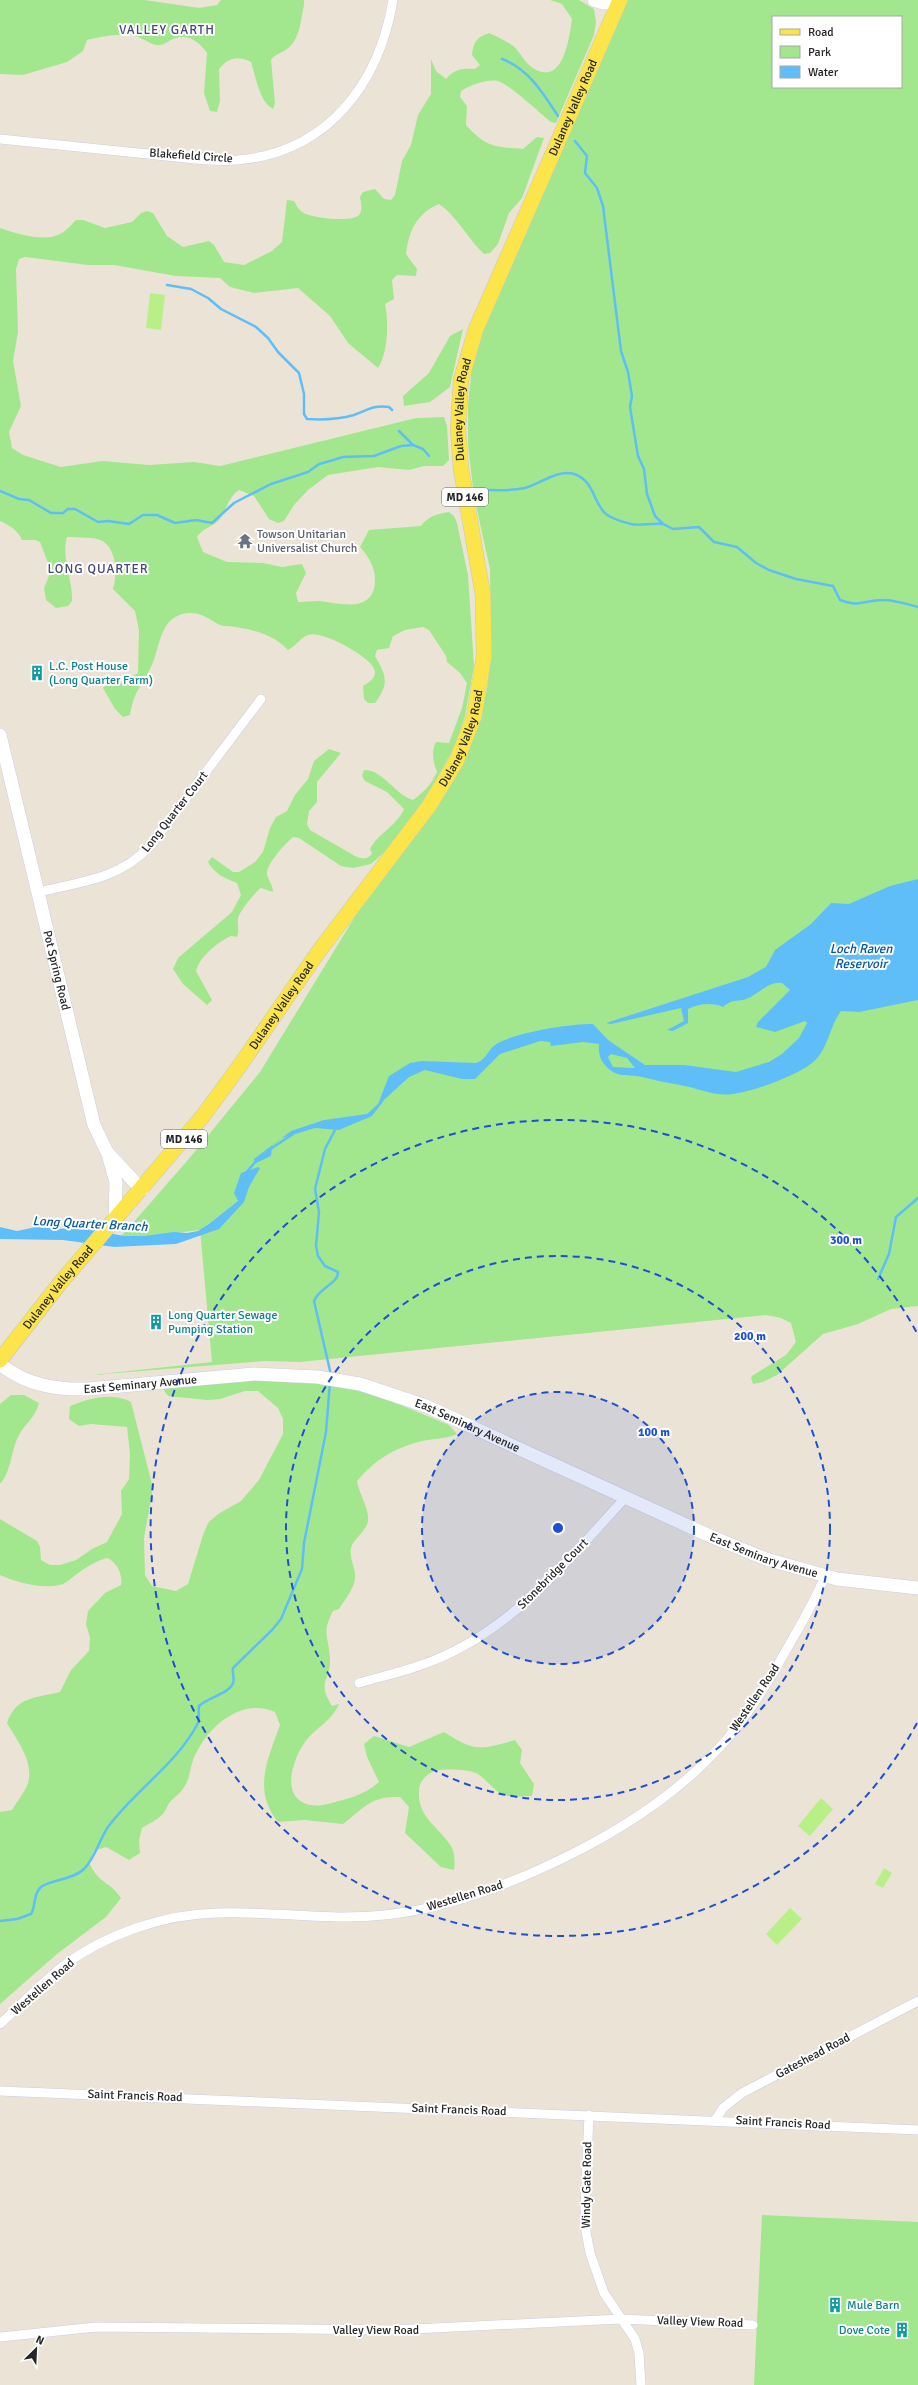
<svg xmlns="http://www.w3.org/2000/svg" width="918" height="2385" font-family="Signika,sans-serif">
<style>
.green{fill:#a2e78d;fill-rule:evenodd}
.pitch{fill:#b8f087}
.water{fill:#5fbef7;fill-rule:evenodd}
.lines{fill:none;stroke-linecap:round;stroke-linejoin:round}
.stream{stroke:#5fbef7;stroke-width:2.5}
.street-casing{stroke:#cbcde2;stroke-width:10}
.secondary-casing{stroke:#cbcde2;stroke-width:14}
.primary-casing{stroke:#c7c7c7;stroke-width:16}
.street{stroke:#fff;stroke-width:9}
.secondary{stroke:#fff;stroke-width:13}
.primary{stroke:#fbe54b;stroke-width:15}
.ring{fill:none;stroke:#1d4ed8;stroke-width:2;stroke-dasharray:7 5}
.labels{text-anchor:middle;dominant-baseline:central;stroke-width:4;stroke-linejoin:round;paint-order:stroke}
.shield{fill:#fff;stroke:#676767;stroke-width:1}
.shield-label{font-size:11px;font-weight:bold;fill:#262626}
.street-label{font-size:12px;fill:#262626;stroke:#fff}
.worship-label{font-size:12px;fill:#5b616d;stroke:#fff;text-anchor:start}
.culture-label{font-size:12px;fill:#0d838f;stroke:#fff;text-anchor:start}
.neighbourhood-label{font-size:13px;letter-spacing:1px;fill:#44487a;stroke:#fff}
.water-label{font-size:13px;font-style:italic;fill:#03579e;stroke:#fff}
.centre{fill:#1d4ed8;stroke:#fff;stroke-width:2}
.ring-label{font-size:12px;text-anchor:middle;font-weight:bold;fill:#1d4ed8;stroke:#fff;stroke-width:4;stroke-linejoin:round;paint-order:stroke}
</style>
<rect width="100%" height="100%" fill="#ebe4d6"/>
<!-- green -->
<path class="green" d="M0,0h145l54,8 18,-3 4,-5h83v5c-3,14 -4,35 -17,44 -6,5 -11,4 -16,11l4,43 -2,6c-14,-8 -17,-32 -22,-47 -14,-7 -23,-4 -32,7l1,32 -3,11 -7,-1 -6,-18 3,-40c-8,-11 -19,-20 -34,-14 -6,3 -10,7 -17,6 -8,-2 -15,-8 -23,-10 -10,-2 -36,2 -46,5l-4,11 -16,11 -44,13 -23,-1z
M550,0h29l15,9 2,13 -2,13 -38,88 -5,-1c-11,-9 -42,-38 -53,-41 -12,-2 -27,4 -37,10l-1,6 7,9 -1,19c20,22 28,22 57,24l14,-12 7,1 -22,60 -13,15 -11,31 -8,9 -6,1c-17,-16 -27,-38 -45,-50 -23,10 -30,27 -33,50l11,15 -1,7 -19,-1 -5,5 2,19 -9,5c4,17 3,50 -7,64l-30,-25 -18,-27 -32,-28 -44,5 -24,-6 -10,-9 -44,-2 -62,-11h-26l-63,-8 -6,2 -3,10 2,63 -5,29 8,45 -12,26 3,16 11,7 38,12 41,-6 47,4 45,-3 26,4 196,-48 28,-1 3,9 2,34 -6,6h-19l-15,4 -31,-3 -50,8 -20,15 -14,15 -10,16 -6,2 -9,-4 -15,-23 -15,-6c-11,7 -12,20 -20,30 -6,7 -15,7 -22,17l6,15 24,10 36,1 19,4 20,-3 4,9 -10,20 2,9c7,0 15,-1 22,-1 21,3 54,12 55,-20 0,-14 -6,-24 -15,-34l9,-17 52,-4c7,-10 16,-12 28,-14l5,4 3,7 11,52 6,91 -9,50 -11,32 -29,51 -35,48 -19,17 -18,4 -12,-2 -42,-28 -6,-1c-7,6 -27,27 -26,37 1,6 6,11 6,18l-12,-4c-6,4 -21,23 -23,30 -1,7 2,12 -1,19l-6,-1c-13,6 -31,20 -35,35l16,29 -5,5 -24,-21 -10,-15 5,-11 54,-46 9,-17 -4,-12c-13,-5 -22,-9 -29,-21l4,-5 21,15h6l16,-10 8,-10 7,-24 6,-11 11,-6 8,-16 13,-16 6,-18 15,-12 12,4 -24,29v20l-8,9 -2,13 3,6 45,26c7,3 11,4 17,-2l-2,-5c8,-16 26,-22 34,-40l-17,-17 -22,-11 -3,-5 2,-6c20,0 31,25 49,30 11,-8 18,-15 24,-28 -4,-11 -6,-20 -1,-30l13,1 13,-35 5,-25 -7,-10 -13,-11 -1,-6 -17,-26 -6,-3 -18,3 -12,6 -4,12 -12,2 -2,6c11,19 15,27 0,47h-7l-4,-4 -1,-13c5,-3 12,-7 12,-14 0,-14 -55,-43 -67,-37 -8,3 -12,11 -20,15 -14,-16 -42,-23 -63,-24 -9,0 -20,-14 -36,-13 -9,0 -19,6 -23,13 -8,13 -9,30 -16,43 -10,20 -16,22 -20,46l-7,2 -8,-8 -12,-21 5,-4 13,-1 17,-10 1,-43 -4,-19 -22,-22c4,-13 4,-38 -9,-47 -9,-6 -26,-4 -37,-5 -6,21 6,42 5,64l-4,5 -12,2 -10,-8 -2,-12 7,-17 -11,-29 -5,-2h-13c-4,-10 -13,-15 -22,-19v-293c17,6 46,15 62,5 5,-3 10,-9 14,-13h7l22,8 27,-6 9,-9 6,-2 6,2 14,23 16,11 26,-6 5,4 10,17 20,3 28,-14 10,-9 5,-42 7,1c2,3 4,8 7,10 6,7 51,12 58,4 4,-5 2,-12 1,-18l3,-5 12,-3 9,10 7,1 4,-5 7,-34 9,-16 7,-30 13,-21v-35l5,12 10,8c8,-10 17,-11 29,-10l5,-4 -8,-10c2,-14 4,-17 17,-22 8,4 16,7 23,12 7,5 11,15 18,21 32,24 39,-25 42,-47l-10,-15z
M626,0h292v1306l-27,3 -33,15 -35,10 -46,41 -14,7 -10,2 -2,-6 1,-2 34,-21 10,-13 -5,-19 -10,-5 -15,-3 -466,47 -35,-1 -173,14 120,-13 -12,-132 -82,10 69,-79 73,-89 110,-180 108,-167 9,-35 4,-34 -1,-87 -16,-73 -6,-51v-40l5,-48 9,-26zM773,17h128v70h-128z
M463,329l-13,58 -20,15 -26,4 -1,-10 26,-23 21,-37z
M266,1379l64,4 49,13 70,29 8,9c-13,6 -25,4 -39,8 -27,8 -43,18 -61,39 2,12 10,24 11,35 2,14 -14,21 -17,32 -2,7 3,18 4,25 2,13 -10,26 -16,36l-6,2c-12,23 -4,25 -3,48 1,22 -14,22 2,47l7,-2c-8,18 -23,23 -34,38 -11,15 -23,49 -3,60 7,4 14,4 21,3 20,-5 41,-9 56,-23l-12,-25 -3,-13 10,-8 35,11 35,-15c31,20 36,18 71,8l7,10 -2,13 14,21 -2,12c-8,0 -19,2 -27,-1 -12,-4 -18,-16 -29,-22 -7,-4 -37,-5 -44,-1 -7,4 -13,10 -13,19 -2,26 20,36 32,55 4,7 4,16 3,24l-13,-3 -36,-34 4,-26 -9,-10c-29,-1 -35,10 -57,27l-39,-4 -26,2c-26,-32 -10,-63 2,-97l-5,-13c-35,-15 -69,16 -82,48 -3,8 -3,17 -7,24 -4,8 -10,12 -16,18 -3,3 -4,9 -8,13 -5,5 -14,9 -20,13l-3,12 1,13 -11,7 -23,-13 -12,4 -5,11c9,22 21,19 32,36l-15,19 -49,37 -57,50v-192l12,-2c5,-9 13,-18 16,-27 6,-22 -11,-42 -21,-60 9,-27 29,-25 53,-31l11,-22 18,-19 1,-13 -4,-14 2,-13 17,-18 16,-8c2,-10 -4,-23 -14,-27 -15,4 -28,14 -39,23 -15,12 -53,1 -68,-6v-56l37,22 3,6 1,13 9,5h10l16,-5 16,-11 15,-7 15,-28 -1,-23 8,-12 1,-25 -3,-27 -36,-3 -12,2 -10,-7 1,-13c20,-8 42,-14 61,-4l22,86 -9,50 1,37 7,11 24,5 12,-7 15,-49 5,-12 10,-9 23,-13 18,-21 24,-46v-15l-5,-11 -20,-17h-13l-25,8 -13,1 -39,-4 -7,-10z
M11,1395h13l15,8c-4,16 -15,21 -21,34 -7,15 -7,35 -18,47v-80z
M762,2215l156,7v163h-164z"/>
<!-- pitch -->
<path class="pitch" d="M150,293l15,2 -4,35 -15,-2z
M821,1798l12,11 -23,27 -12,-10z
M884,1868l8,5 -9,15 -8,-4z
M790,1908l12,11 -25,26 -11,-11z"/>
<!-- water -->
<path class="water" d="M918,879v121l-59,12 -18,-1c-12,16 -13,40 -29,52 -16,13 -58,28 -79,31 -18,3 -35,-6 -53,-9 -13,-2 -25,-5 -38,-8 -12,-3 -22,1 -32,-7 -9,-7 -12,-15 -11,-26l-16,-2 -32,4 -1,-4 -10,-1 -40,13 -25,25h-13l-37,-9 -16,7 -24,22 -13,17 -33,14 -24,-2 -33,10 -10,8 -1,10 -17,8v-5l37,-28 33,-11 43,-6 11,-10 11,-28 21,-13 12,-2 54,2c11,-3 12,-15 22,-20 21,-11 70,-19 95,-19l15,16 37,25h39l52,7 33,-10 13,-8 17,-16 8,-15 -2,-2 -30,11 -19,-5 2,-5 32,-32 -8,-7c-14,-2 -24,12 -36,16 -11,4 -10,-2 -23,8 -12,-5 -23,-3 -35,2v14l-15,8 -6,-1 17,-9 -3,-13 -70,16 -5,-1 142,-46 18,-10 9,-17 36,-26 20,-21 18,1 41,-18zM611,1054l16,4 8,10 -22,-1 -5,-10z
M258,1167l2,1 -11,19 -5,15 -25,27 -43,15 -62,3 -51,-7 -63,-1v-12l17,4 19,-4 24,2 17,-2 47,9h20l30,-4 13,1 11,-2 11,-7 29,-23 -4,-8 7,-20z"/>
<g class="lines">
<!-- stream -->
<path class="stream" d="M502,59c27,10 41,34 56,57
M575,141l12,15 -2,17 12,15 6,18 18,145 7,21 4,24 -2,11 8,49 6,13 3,25 8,22 8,8 10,5 26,-2 15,15 23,5 19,16 13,7 27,9 37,7 7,14c22,8 23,0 43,0 12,0 24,4 35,7
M167,285l24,4 17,9 13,11 35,18 12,11 10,14 21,21 5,21v20l3,5c15,1 33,0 47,-4 14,-5 19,-10 35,-8l3,3
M399,431l14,14
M479,489c15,2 30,2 46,-1 15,-4 33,-19 49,-14 20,7 18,25 30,38 5,6 19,10 27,12 7,2 22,-1 31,0
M0,491l19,8 10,1 22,13h12l5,-4h7l23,13 10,-1 21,3 14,-9h14l18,8 21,-3 16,3 22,-20 37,-19 37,-12 11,-8 11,-3 13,-4 31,-1 27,-10 12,-1 10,4 6,7
M269,1150l24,-16
M245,1174l11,-13
M878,1279l11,-25 7,-37 22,-19
M331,1375l-17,-74c5,-13 25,-18 24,-29l-13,-6 -7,-10 -2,-10 3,-34 -4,-23 10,-40 11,-21
M0,1921l17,-2 14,-5c5,-8 2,-19 9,-26 7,-8 31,-7 44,-19 12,-12 15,-29 24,-42 27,-37 69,-63 90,-104 2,-4 0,-12 1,-17 9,-9 30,-12 34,-23 2,-3 -1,-10 0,-15l39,-38 9,-11 21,-50 2,-26 22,-111 4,-50"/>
<!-- street casing -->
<g class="street-casing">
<path id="street" d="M0,139c46,5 92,9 138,14 33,3 67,9 100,7 90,-8 141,-76 155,-160
M38,892c42,-10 82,-13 112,-46l111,-147
M359,1683c20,-6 40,-10 59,-17 89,-29 147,-103 208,-169
M0,2024c21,-19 40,-40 63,-58 43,-32 101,-52 155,-53 55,-2 111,8 166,2 53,-5 105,-23 154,-45 74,-33 147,-77 198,-142 20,-25 36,-53 52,-81 13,-23 27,-46 37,-71
M0,2091l918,39
M589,2115l-4,93 1,24 4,21 14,40 31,46 4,14 2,32
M716,2119l7,-11 19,-15 176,-92
M0,2337l96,-10 297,3 228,-11 132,6"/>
</g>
<!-- secondary casing -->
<g class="secondary-casing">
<g id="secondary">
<path d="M594,0l9,3h15"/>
<path id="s1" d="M0,735l94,390 13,27 35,38"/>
<path d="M109,1158l7,24 -1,38"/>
<path id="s2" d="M0,1364c26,21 56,26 88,25l166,-15 63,3 43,7 66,22 284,130 56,23 71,20 81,9"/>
</g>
</g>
<!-- primary casing -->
<g class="primary-casing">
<g id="primary">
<path id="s3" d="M0,1360l61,-78 142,-166 38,-52 78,-113 110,-145 27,-44 18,-45 10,-61 -1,-61 -22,-126 -3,-40 3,-49 15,-51 144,-329"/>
</g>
</g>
<!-- street -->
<use href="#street" class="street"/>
<!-- secondary -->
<use href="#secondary" class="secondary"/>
<!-- primary -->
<use href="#primary" class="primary"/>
</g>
<!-- distance rings -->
<circle cx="558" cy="1528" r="136" fill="#1d4ed8" fill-opacity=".12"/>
<g class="ring">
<circle cx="558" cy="1528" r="136"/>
<circle cx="558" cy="1528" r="272"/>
<path d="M917 1723A408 408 0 1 1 917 1333"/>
</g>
<!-- icons -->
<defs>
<g id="temple-bare" transform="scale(1.2)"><path d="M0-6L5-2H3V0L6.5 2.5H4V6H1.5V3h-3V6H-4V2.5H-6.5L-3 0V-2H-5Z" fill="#6b7280" stroke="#fff" stroke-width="2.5" paint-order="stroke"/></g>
<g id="building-bare" transform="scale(1.2)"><path d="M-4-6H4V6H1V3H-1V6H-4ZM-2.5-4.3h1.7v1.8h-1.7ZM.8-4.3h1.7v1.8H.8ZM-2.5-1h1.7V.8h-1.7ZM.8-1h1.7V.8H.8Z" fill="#0f9aa8" stroke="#fff" stroke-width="2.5" paint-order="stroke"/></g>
</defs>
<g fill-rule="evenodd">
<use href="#temple-bare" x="245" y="541"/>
<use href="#building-bare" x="37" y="673"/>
<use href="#building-bare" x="156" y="1322"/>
<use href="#building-bare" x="835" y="2305"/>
<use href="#building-bare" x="902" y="2330"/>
</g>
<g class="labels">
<!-- shield labels -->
<g class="shield">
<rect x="442" y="488" width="46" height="18" rx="3"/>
<rect x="161" y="1130" width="46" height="18" rx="3"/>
</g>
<g class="shield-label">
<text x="465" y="497">MD 146</text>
<text x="184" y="1139">MD 146</text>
</g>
<!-- street labels -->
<g class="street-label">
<text stroke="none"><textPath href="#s3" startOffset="1436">Dulaney Valley Road</textPath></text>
<text transform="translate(191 156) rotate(4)">Blakefield Circle</text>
<text stroke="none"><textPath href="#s3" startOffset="1112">Dulaney Valley Road</textPath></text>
<text stroke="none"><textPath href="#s3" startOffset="777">Dulaney Valley Road</textPath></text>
<text transform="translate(175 812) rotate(-52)">Long Quarter Court</text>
<text stroke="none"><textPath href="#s1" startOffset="242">Pot Spring Road</textPath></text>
<text stroke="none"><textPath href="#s3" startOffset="453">Dulaney Valley Road</textPath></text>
<text stroke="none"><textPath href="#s3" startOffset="93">Dulaney Valley Road</textPath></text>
<text stroke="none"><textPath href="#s2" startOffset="146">East Seminary Avenue</textPath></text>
<text stroke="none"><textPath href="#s2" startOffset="482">East Seminary Avenue</textPath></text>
<text stroke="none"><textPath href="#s2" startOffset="806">East Seminary Avenue</textPath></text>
<text transform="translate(553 1574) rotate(-45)">Stonebridge Court</text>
<text transform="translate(755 1698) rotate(-56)">Westellen Road</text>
<text transform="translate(465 1896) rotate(-17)">Westellen Road</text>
<text transform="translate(43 1987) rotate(-41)">Westellen Road</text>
<text transform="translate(813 2056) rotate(-28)">Gateshead Road</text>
<text transform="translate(135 2096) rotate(2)">Saint Francis Road</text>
<text transform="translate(459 2110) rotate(2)">Saint Francis Road</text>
<text transform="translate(783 2123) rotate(3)">Saint Francis Road</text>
<text transform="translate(587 2185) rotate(-89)">Windy Gate Road</text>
<text transform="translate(700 2322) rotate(2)">Valley View Road</text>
<text x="376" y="2330">Valley View Road</text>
</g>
<!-- worship labels -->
<g class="worship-label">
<text x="257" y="534">Towson Unitarian<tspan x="257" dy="14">Universalist Church</tspan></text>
</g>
<!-- culture labels -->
<g class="culture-label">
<text x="49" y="666">L.C. Post House<tspan x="49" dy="14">(Long Quarter Farm)</tspan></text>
<text x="168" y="1315">Long Quarter Sewage<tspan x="168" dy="14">Pumping Station</tspan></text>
<text x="847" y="2305">Mule Barn</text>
<text x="890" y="2330" text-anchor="end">Dove Cote</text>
</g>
<!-- neighbourhood labels -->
<g class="neighbourhood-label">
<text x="167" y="30">VALLEY GARTH</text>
<text x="98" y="569">LONG QUARTER</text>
</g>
<!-- water labels -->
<g class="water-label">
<text x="861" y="949">Loch Raven<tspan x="861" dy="15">Reservoir</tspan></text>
<text transform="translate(90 1224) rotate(3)">Long Quarter Branch</text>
</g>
</g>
<circle cx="558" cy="1528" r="6" class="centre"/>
<g class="ring-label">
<text x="846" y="1244">300 m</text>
<text x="750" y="1340">200 m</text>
<text x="654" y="1436">100 m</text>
</g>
<!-- legend -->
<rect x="772" y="16" width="130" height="72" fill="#ffffff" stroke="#a8a8a8"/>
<rect x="780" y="29" width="20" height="6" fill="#fbe54b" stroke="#a8a8a8"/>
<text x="808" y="36" font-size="12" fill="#262626">Road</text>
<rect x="780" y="46" width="20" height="12" fill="#a2e78d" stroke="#a8a8a8"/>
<text x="808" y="56" font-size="12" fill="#262626">Park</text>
<rect x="780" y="66" width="20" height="12" fill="#5fbef7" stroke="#a8a8a8"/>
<text x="808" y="76" font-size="12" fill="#262626">Water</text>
<!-- north arrow -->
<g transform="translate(36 2349) rotate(24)" stroke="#ffffff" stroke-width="3" paint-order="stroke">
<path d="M0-3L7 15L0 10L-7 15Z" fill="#262626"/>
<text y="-6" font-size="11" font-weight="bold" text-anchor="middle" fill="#262626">N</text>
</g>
</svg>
